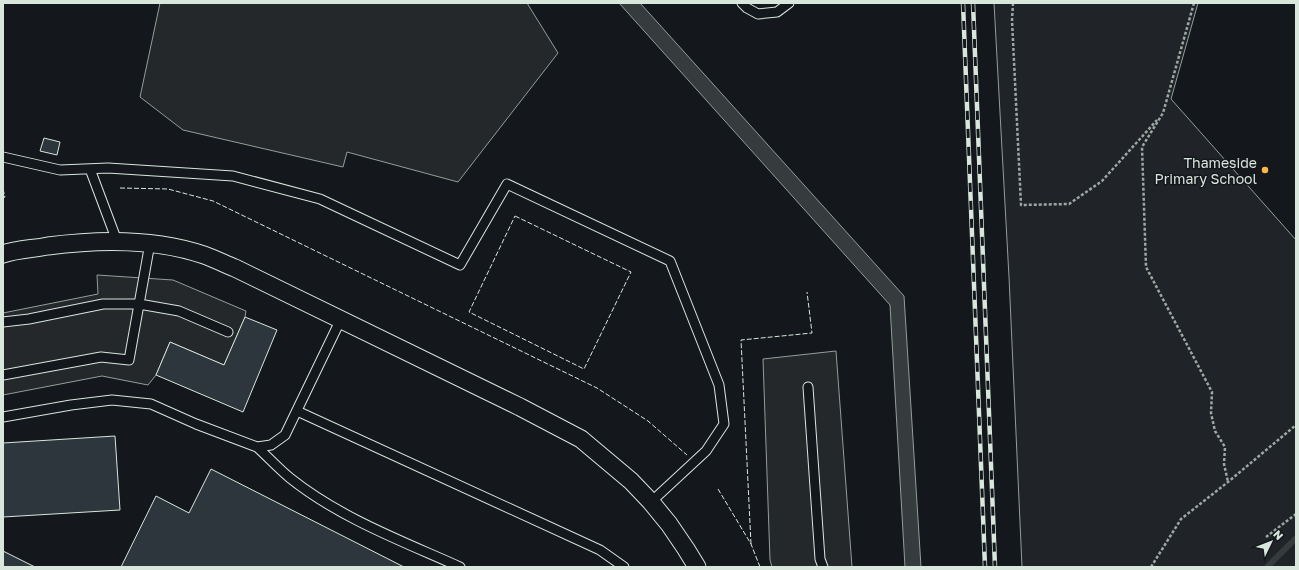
<svg xmlns="http://www.w3.org/2000/svg" width="1299" height="570" font-family="'Golos Text',sans-serif">
<style>
.green{fill:#202428;stroke:#939e99}
.parking{fill:#24282b;stroke:#939e99}
.water{fill:#363b3e;stroke:#939e99}
.lines{fill:none;stroke-linecap:round;stroke-linejoin:round}
.stream{stroke:#363b3e;stroke-width:6}
.building{fill:#2c363c;stroke:#d8e6dc}
.service-casing{stroke:#d8e6dc;stroke-width:11}
.minor-casing{stroke:#d8e6dc;stroke-width:19}
.path{stroke:#9da8a2;stroke-width:2.5;stroke-dasharray:3 2;stroke-linecap:butt}
.service{stroke:#14181c;stroke-width:9}
.minor{stroke:#14181c;stroke-width:17}
.rail-casing{stroke:#d8e6dc;stroke-width:4.5}
.rail{stroke:#14181c;stroke-width:3;stroke-dasharray:9;stroke-linecap:butt}
.fence{stroke:#d8e6dc;stroke-width:1;stroke-dasharray:5 2;stroke-linecap:butt}
.poi-dot{fill:#ffb74d;stroke:#14181c;stroke-width:1.5}
.labels{text-anchor:middle;dominant-baseline:central;stroke-width:3;stroke-linejoin:round;paint-order:stroke}
.poi-label{font-size:14px;fill:#d8e6dc;stroke:#14181c;text-anchor:end}
</style>
<rect width="100%" height="100%" fill="#14181c"/>
<!-- green -->
<path class="green" d="M994,3h204l-27,96 125,141v327h-274l-13,-290z"/>
<!-- parking -->
<path class="parking" d="M160,3h367l31,50 -100,129 -111,-30 -4,15 -160,-37 -43,-33z
M97,275l76,5 73,31 -1,6 -21,48 -54,-23 -14,33 -8,10 -46,-9 -99,19v-82l95,-19z
M836,351l16,216h-80l-2,-7 -7,-201z"/>
<!-- water -->
<path class="water" d="M619,3h21l264,293 17,271h-16l-15,-262z"/>
<g class="lines">
<!-- stream -->
<path class="stream" d="M1267,567l29,-29"/>
</g>
<!-- building -->
<path class="building" d="M44,138l16,4 -3,13 -17,-4z
M245,317l32,13 -34,82 -87,-37 14,-33 54,23z
M115,436l5,74 -117,7v-74z
M211,469l193,98h-283l35,-71 33,17z
M3,551l32,16h-32z"/>
<g class="lines">
<!-- service casing -->
<g class="service-casing">
<path id="service" d="M742,3l5,5 11,6 19,-2 12,-9
M3,157l57,13 48,-2 125,8 87,23 140,66 47,-81 163,77 49,124 5,39 -18,27 -55,51
M90,169l27,72
M3,322l26,-3 74,-15h36l40,7 49,21
M3,375l98,-18 28,3 21,-117
M808,387l12,172 3,8
M297,411l303,139 24,17
M3,417l68,-12 41,-5 39,4 45,20 61,23 14,-2 14,-10 56,-116
M257,447c11,10 22,22 33,31 50,40 112,63 170,89"/>
</g>
<!-- minor casing -->
<g class="minor-casing">
<path id="minor" d="M3,254c14,-5 30,-5 45,-8 52,-7 106,-8 156,9 11,4 21,9 31,13l285,139 61,32 50,42 20,21 18,22 17,25 11,18"/>
</g>
<!-- path -->
<path class="path" d="M1013,3l-1,17 9,185 48,-1 33,-23 55,-61
M1194,3l-31,110 -21,34 4,120 66,125 -1,21 4,18 10,16 -1,17 4,18
M1266,537l30,-23
M1151,567l30,-48 47,-37 68,-57"/>
<!-- service -->
<use href="#service" class="service"/>
<!-- minor -->
<use href="#minor" class="minor"/>
<!-- rail casing -->
<g class="rail-casing">
<path id="rail" d="M963,3l22,564
M973,3l22,564"/>
</g>
<!-- rail -->
<use href="#rail" class="rail"/>
<!-- fence -->
<path class="fence" d="M120,188l48,1 45,12 384,187 51,33 39,34
M3,189l2,8 -2,1
M515,216l116,56 -47,97 -115,-57z
M718,489l33,55 9,23
M751,544l-10,-204 71,-7 -5,-41"/>
</g>
<!-- markers -->
<circle class="poi-dot" cx="1265" cy="170" r="4"/>
<g class="labels">
<!-- poi labels -->
<g class="poi-label">
<text x="1257" y="162">Thameside<tspan x="1257" dy="16">Primary School</tspan></text>
</g>
</g>
<!-- border -->
<rect width="1299" height="570" fill="none" stroke="#d8e6dc" stroke-width="8"/>
<!-- north arrow -->
<g transform="translate(1271 542) rotate(47)" stroke="#14181c" stroke-width="3" paint-order="stroke">
<path d="M0-3L7 15L0 10L-7 15Z" fill="#d8e6dc"/>
<text y="-6" font-size="11" font-weight="bold" text-anchor="middle" fill="#d8e6dc">N</text>
</g>
</svg>
